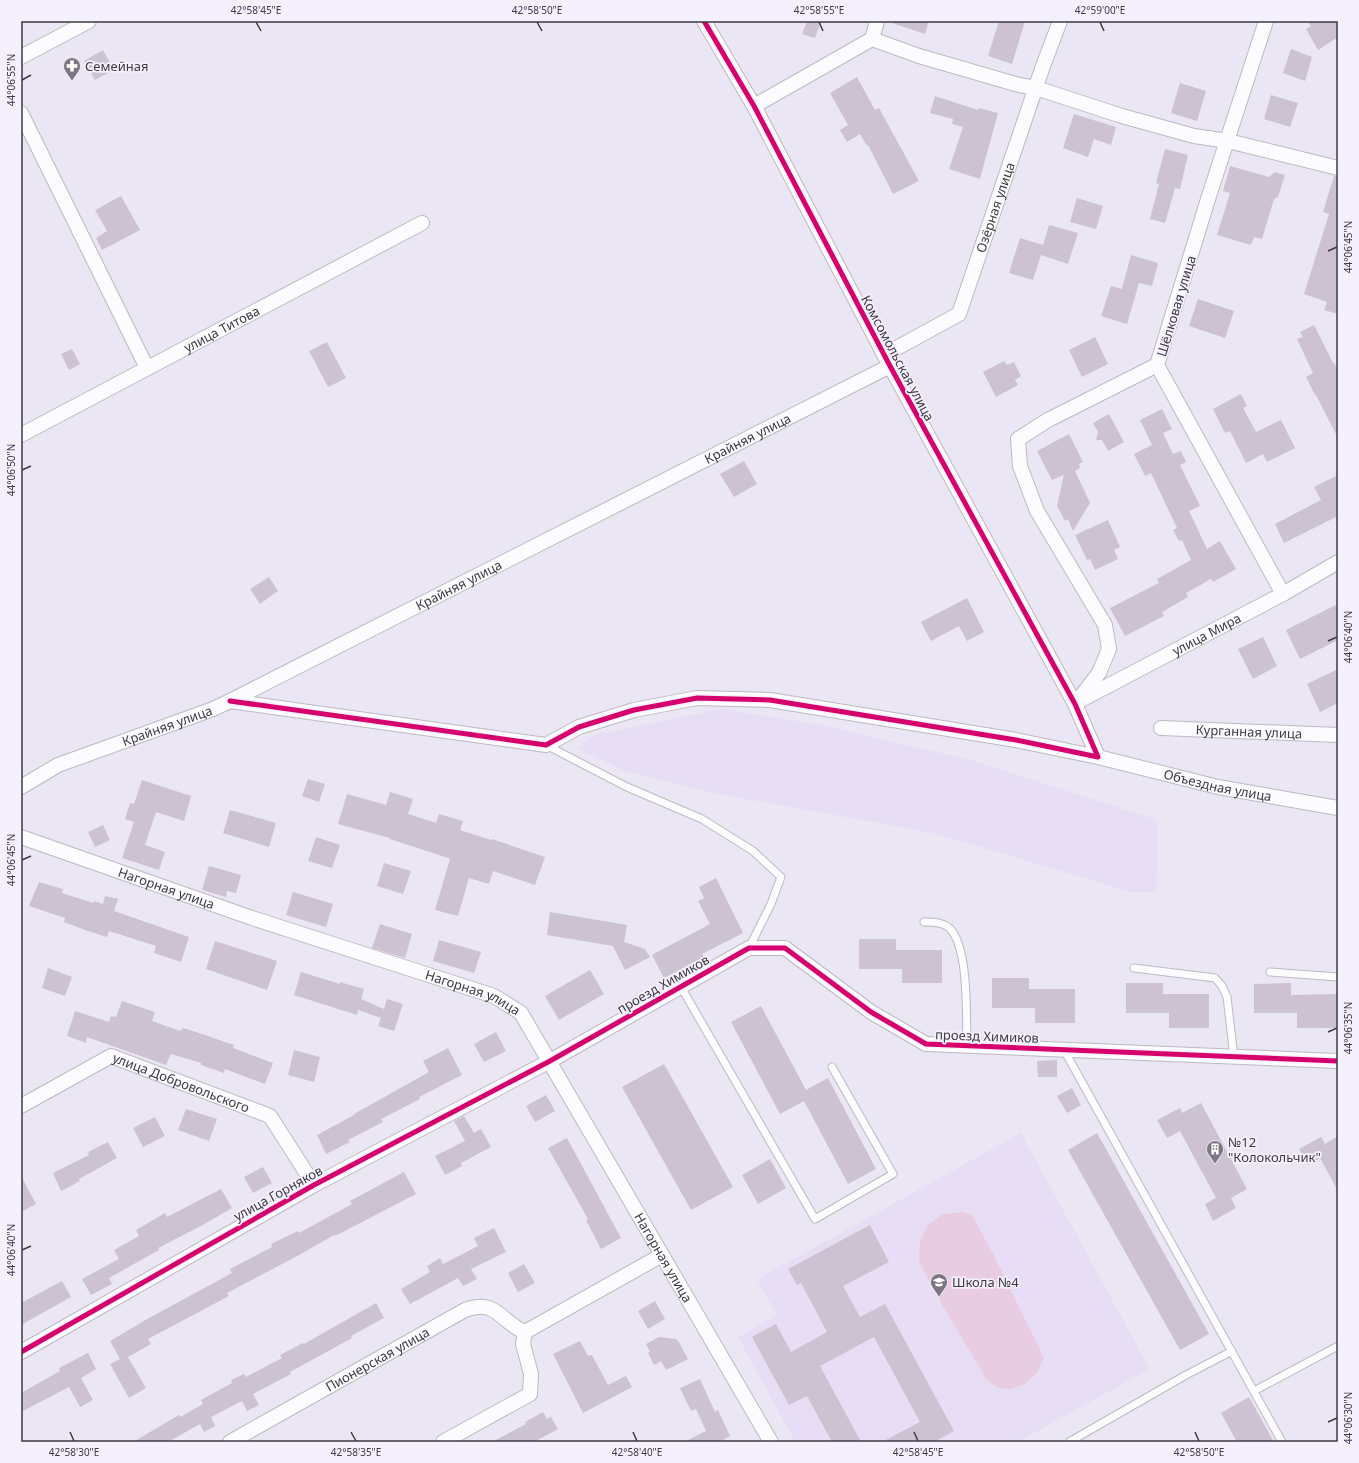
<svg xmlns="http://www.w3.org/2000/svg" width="1359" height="1463" font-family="'Noto Sans',sans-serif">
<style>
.built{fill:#e7def5}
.green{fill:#e8cce2}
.building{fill:#ccc2d1}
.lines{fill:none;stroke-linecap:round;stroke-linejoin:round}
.service-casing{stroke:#bdb9c3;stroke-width:9}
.minor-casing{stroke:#bdb9c3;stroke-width:16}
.service{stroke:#fcfbfd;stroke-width:7}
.minor{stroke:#fcfbfd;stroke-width:14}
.cycleway-casing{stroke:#f5f0fe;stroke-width:8}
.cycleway{stroke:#d6006c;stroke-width:5}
.ticks{fill:none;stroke:#3e3a43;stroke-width:1.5}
.labels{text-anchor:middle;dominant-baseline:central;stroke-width:3.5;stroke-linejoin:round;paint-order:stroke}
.poi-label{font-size:13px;fill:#3e3a43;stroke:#f5f0fe;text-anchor:start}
.street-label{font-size:13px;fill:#3e3a43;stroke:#f5f0fe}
.neatline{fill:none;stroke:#3e3a43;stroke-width:1.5}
.ticks-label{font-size:10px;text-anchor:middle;fill:#3e3a43}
</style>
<rect width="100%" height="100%" fill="#ebe6f3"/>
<!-- built -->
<path class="built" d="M721,709l95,15 155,36 187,60 -2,72h-25l-198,-59 -230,-42 -78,-20 -48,-23 17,-13z
M1021,1133l129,236 -132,73h-223l-57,-105 39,-22 -20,-36z"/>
<!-- green -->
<path class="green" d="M962,1212l10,3 22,41 50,102 -7,15 -12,11 -14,5 -13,-1 -11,-8 -44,-74 -24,-44 1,-22 8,-15 13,-10z"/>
<!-- building -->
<path class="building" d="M807,21h14l-6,17 -13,-4z
M892,21h37l-4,13 -33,-11z
M999,21h26l-13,43 -24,-8z
M1307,21h31v16l-20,13 -12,-21 5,-3z
M1291,49l21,8 -7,24 -22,-8z
M103,50l11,20 -19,10 -11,-19z
M857,77l18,33 4,-2 40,73 -26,13 -25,-49 -1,1 -7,-12 -13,8 -7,-12 8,-5 -18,-32z
M1180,83l26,8 -9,30 -26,-8z
M1271,95l27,8 -8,24 -26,-8z
M935,96l43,14 1,-2 19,5 -18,66 -31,-10 14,-42 -11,-3 1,-5 -23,-6z
M1074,114l42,13 -5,18 -17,-6 -6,18 -25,-9z
M1165,149l23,6 -8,34 -5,-1 -10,35 -15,-4 9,-35 -3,-1z
M1230,166l39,11 6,-5 10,3 -7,22 -4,2 -12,40 -8,-2 -3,8 -34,-10 13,-42 -7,-2z
M1334,176h4v138l-14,-4 3,-8 -23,-8 25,-80 -6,-2z
M121,196l19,34 -38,20 -6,-12 11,-7 -12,-21z
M1077,198l26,8 -7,23 -26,-7z
M1049,225l29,8 -10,31 -27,-9 -8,25 -24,-7 11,-35 23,7z
M1131,255l27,8 -6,23 -13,-3 -12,41 -26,-8 10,-30 11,3z
M1198,299l36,12 -9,27 -36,-12z
M1314,325l19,38h1l4,7v68l-22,-43h-1l-9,-18 7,-4 -16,-34 6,-2 -3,-5z
M1095,337l13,27 -26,13 -13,-27z
M327,342l19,36 -18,9 -19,-36z
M72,349l8,15 -11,6 -8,-16z
M1004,361l3,4 7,-3 7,14 -6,4 3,5 -22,12 -13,-25z
M1241,394l6,12 -4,2 13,24 25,-12 14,28 -28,14 -4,-8 -17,9 -16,-32 -5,2 -12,-24z
M1162,409l10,20 -9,4 10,21 8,-3 5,11 -6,3 20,41 -11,5 18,38 13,-8 16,28 -23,13 -2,-3 -25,14 2,4 -26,15 2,4 -39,20 -15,-28 49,-25 -2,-4 34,-19 -9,-20 -3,1 -6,-11 4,-2 -26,-55 -6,3 -11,-22 18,-9 -12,-25z
M1109,414l15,28 -16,9 -6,-11h-6l2,-8 -5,-9z
M1069,434l14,28 -4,2 1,4 -5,3 15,32 -17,28 -5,-12 -3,2 -8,-15 7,-31 -12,5 -15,-29z
M744,461l13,23 -23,13 -14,-23z
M1338,475v41l-54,27 -9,-19 46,-24 -7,-13z
M1108,520l12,27 -6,3 4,9 -23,11 -5,-11 -3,1 -12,-25z
M269,577l9,14 -18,13 -10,-15z
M967,598l17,34 -17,9 -8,-15 -28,15 -10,-19z
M1338,604v36l-38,19 -14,-29z
M1263,637l14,29 -24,13 -15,-30z
M1338,669v34l-18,9 -13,-28z
M308,779l17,5 -6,18 -17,-6z
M142,780l49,16 -7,25 -28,-9 -11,33 20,7 -6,18 -37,-12 12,-36 -9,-3 5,-16 4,1z
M390,792l23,7 -5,15 28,9 3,-9 24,7 -3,9 31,10 1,-1 53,18 -10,28 -42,-14 -4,13 -20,-6 -11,38 -23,-6 15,-51 -2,-1 -58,-19v-1l-52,-14 9,-30 39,11z
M230,810l46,13 -7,24 -46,-14z
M103,825l7,15 -15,7 -7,-15z
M316,837l24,8 -8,23 -24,-7z
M384,863l27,8 -8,23 -26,-8z
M209,866l32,9 -5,18 -9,-2 -1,6 -24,-7z
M716,878l27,55 -41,21 2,3 -40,21 -12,-23 58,-31 -12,-23 6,-3 -5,-11z
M39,882l24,7 -1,4 31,10 1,-2 9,3 2,-8 13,3 -4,12 75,26 -8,25 -27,-9 2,-7 -47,-15 -2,6 -22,-7 -21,-8 1,-4 -36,-12z
M293,892l40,12 -7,23 -40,-12z
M550,912l77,13 -3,17 21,7 5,8 -25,13 -12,-24 -66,-11z
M380,924l32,10 -7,24 -33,-10z
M859,939h37v11h46v33h-40v-14h-43z
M439,940l42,12 -7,21 -41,-12z
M215,941l62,20 -10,29 -61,-21z
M48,968l24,9 -7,19 -23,-8z
M590,970l14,24 -45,26 -14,-24z
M301,972l39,12v-2l24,7 -3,10 23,10 3,-10 16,5 -9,27 -16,-5 3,-8 -23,-8 -1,5 -63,-20z
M992,978h37v11h46v34h-40v-15h-43z
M1126,983h37v11h46v34h-40v-15h-43z
M1291,983v12l46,-1v34h-40v-15h-43v-29z
M122,1001l33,11 -3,9 28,10 3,-3 13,4 38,13 -1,3 40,15 -8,21 -40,-15 -1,4 -23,-8v-2l-30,-9 -5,11 -79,-28 -1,6 -19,-7 8,-25 34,11 2,-6 5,1z
M761,1006l45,84 22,-12 48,91 -28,15 -44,-83 -24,13 -49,-92z
M496,1032l10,19 -22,11 -10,-18z
M448,1048l14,27 -43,22 1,2 -39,20 2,3 -35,18 2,2 -24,12 -9,-19 37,-20v-1l75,-42 -6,-11z
M294,1050l26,7 -6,25 -26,-7z
M1057,1060v17h-19l-1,-16z
M664,1064l69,123 -42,23 -69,-123z
M1072,1088l9,17 -14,8 -10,-17z
M546,1095l9,16 -20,11 -9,-16z
M1201,1103l46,86 -16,9 5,10 -23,13 -8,-17 11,-6 -36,-67 -13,7 -10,-18 23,-12 2,5z
M186,1109l31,10 -8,22 -31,-11z
M464,1116l10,17 7,-4 10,18 -30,16 1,3 -17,9 -10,-19 30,-15 -11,-20z
M155,1117l10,19 -22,11 -10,-19z
M1097,1133l112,201 -29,16 -112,-200z
M1338,1136v55l-18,-33 -12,7 -9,-16 22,-12 4,7z
M567,1138l54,100 -20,11 -15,-29 2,-1 -40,-71z
M108,1142l9,16 -38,21 1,2 -19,10 -8,-18 36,-18 -1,-3z
M770,1159l16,29 -28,16 -16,-29z
M263,1167l9,16 -19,10 -9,-16z
M404,1172l12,22 -81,42 -1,-1 -33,19 -74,39 2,3 -81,43 3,5 -23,13 18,31 -17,10 -19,-34 10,-5 -10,-18 39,-23 83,-45 -2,-4 42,-22 -1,-3 27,-13 1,2 53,-29 -2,-3z
M21,1176l15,28 -15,8z
M221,1189l11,19 -31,18 -43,22 1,2 -50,28 3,6 -21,11 -9,-16 37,-20 -5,-9 25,-14 -3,-6 29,-17 2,4z
M870,1225l19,37 -46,24 17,31 25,-13 69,127 -20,11h-52l38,-20 -46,-85 -54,29 41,76h-29l-25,-46 -18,9 -37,-68 24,-13 15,28 36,-20 -26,-49 -4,2 -9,-16z
M494,1228l12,24 -35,17 6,10 -14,7 -5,-8 -48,26 -9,-15 29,-17 -3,-6 13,-8 3,6 35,-18 -4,-8z
M524,1264l11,19 -17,9 -10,-19z
M62,1281l9,16 -50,28v-22z
M655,1301l10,18 -17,10 -10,-18z
M376,1303l8,15 -33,18 1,2 -62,34 1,2 -38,20 6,11 -12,6 -5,-10 -31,16 4,9 -11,6 -4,-8 -32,18h-35l46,-27 1,2 23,-13 -2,-4 31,-17 -1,-3 13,-6 2,3 36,-19 -2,-3 23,-12 1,1z
M659,1337l17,2 3,3 9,17 -22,11 -5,-9 -7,4 -6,-12 2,-1 -4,-8z
M580,1341l8,15 4,-1 16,30 18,-9 6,11 -49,26 -30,-59z
M88,1353l8,16 -15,9 12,22 -13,7 -11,-20 -48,25v-19l39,-22 -1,-3z
M700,1379l15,33 3,-2 12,26 -11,6h-35l22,-11 -10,-22 -5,2 -11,-23z
M1249,1397l25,45h-37l-16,-29z
M543,1412l4,7 4,-2 7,12 -24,13h-42l34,-18 -1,-2z"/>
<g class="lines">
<!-- service casing -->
<g class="service-casing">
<path id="service" d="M546,745l81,42 75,32 51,32 28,26 -10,27 -22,44
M924,922c10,0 21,0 28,9 17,23 14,86 15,115
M1134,968l81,10 7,8 5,11 7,60
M1270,972l68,5
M681,987l134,232 78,-45 -61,-107
M1064,1050l218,392
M1254,1391l84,-45
M1069,1442l117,-67 46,-24"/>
</g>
<!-- minor casing -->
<g class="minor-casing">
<g id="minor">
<path d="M1266,21l-57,175 -52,169 126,229"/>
<path d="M872,39l47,17 100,29 17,3 86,28 72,20 34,5 110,27"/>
<path d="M21,57l68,-36"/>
<path d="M754,106l118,-67 5,-18"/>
<path d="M21,113l126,255"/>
<path id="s1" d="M884,355l75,-41 84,-248 17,-45"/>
<path id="s2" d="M21,435l401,-212"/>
<path d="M230,701l316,44 33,-18 55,-17 63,-12 73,2 246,40 82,17 -23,-53 -185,-338 -136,-260 -50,-85"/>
<path id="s3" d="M1079,701l204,-107 55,-32"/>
<path d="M1075,704l24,-31 10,-24 -4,-24 -68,-114 -17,-45 -2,-27 30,-19 109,-55"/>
<path id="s4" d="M1161,728l177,7"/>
<path id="s5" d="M1098,757l120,30 120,21"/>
<path id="s6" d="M21,787l37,-22 155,-56 17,-8 660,-335"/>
<path id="s7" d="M21,837l231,81 242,78 27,17 250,429"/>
<path id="s8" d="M21,1106l90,-50 159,60 44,69"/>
<path d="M21,1352l293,-167 236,-124 199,-113h36l86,64 55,32 412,17"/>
<path id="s9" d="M230,1442l235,-132c32,-12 35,12 60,22l137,-77"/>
<path d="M443,1442l87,-48 1,-20 -8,-30 2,-12"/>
</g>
</g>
<!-- service -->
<use href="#service" class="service"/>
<!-- minor -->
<use href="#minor" class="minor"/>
<!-- cycleway casing -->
<g class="cycleway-casing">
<path id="cycleway" d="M230,701l316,44 33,-18 55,-17 63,-12 73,2 246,40 82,17 -23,-53 -185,-338 -136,-260 -50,-85
M21,1352l293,-167 236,-124 199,-113h36l86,64 55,32 412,17"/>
</g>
<!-- cycleway -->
<use href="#cycleway" class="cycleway"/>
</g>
<!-- ticks -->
<path class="ticks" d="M256,22l5,9M537,22l5,9M819,22l4,9M1100,22l4,9M22,80l9,-5M1328,251l9,-4M22,470l9,-4M1328,641l9,-4M22,860l9,-4M1328,1032l9,-4M22,1250l9,-4M1328,1422l9,-4M70,1432l4,9M351,1432l5,9M633,1432l4,9M914,1432l4,9M1195,1432l4,9"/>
<!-- icons -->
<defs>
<g id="pharmacy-pin" transform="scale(0.9)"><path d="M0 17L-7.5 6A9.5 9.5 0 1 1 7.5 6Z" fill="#7b7681" stroke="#f5f0fe"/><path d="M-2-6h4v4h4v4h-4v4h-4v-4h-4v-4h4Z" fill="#fff"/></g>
<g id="building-pin" transform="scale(0.9)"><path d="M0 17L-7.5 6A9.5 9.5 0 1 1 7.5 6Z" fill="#7b7681" stroke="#f5f0fe"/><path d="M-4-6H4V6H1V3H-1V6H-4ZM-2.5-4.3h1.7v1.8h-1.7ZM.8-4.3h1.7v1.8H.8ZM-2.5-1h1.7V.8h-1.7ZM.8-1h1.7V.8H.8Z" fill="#fff"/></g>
<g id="school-pin" transform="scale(0.9)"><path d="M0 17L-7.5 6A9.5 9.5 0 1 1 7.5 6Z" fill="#7b7681" stroke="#f5f0fe"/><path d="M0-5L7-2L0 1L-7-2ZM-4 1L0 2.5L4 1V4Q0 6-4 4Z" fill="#fff"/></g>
</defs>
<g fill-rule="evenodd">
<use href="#pharmacy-pin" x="72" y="66"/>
<use href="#building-pin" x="1215" y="1149"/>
<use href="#school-pin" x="939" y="1282"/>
</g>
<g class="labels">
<!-- poi labels -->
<g class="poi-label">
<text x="85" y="66">Семейная</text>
<text x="1228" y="1142">№12<tspan x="1228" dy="15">"Колокольчик"</tspan></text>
<text x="952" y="1282">Школа №4</text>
</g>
<!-- street labels -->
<g class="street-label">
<text stroke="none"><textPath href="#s1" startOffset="198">Озёрная улица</textPath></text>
<text transform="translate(1176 306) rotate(-73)">Шёлковая улица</text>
<text stroke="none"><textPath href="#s2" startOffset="227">улица Титова</textPath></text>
<text transform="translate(898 358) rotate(62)">Комсомольская улица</text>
<text stroke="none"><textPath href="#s6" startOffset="807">Крайняя улица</textPath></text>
<text stroke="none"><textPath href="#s6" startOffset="483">Крайняя улица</textPath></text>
<text stroke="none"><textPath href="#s3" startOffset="144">улица Мира</textPath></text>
<text stroke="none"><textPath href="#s6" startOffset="159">Крайняя улица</textPath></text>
<text stroke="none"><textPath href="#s4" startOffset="88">Курганная улица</textPath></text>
<text stroke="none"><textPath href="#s5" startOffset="123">Объездная улица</textPath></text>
<text stroke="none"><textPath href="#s7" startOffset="154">Нагорная улица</textPath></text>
<text transform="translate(663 984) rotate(-30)">проезд Химиков</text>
<text stroke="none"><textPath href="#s7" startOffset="478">Нагорная улица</textPath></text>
<text transform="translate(987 1036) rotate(2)">проезд Химиков</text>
<text stroke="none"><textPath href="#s8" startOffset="178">улица Добровольского</textPath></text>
<text transform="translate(278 1193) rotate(-29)">улица Горняков</text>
<text stroke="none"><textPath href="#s7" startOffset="814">Нагорная улица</textPath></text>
<text stroke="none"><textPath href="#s9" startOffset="169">Пионерская улица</textPath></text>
</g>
</g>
<!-- border -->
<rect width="1359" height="1463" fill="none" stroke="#f5f0fe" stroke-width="44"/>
<rect x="22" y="22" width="1315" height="1419" class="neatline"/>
<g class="ticks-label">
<text x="256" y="14">42°58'45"E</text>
<text x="537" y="14">42°58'50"E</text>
<text x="819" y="14">42°58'55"E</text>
<text x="1100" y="14">42°59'00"E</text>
<text transform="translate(11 80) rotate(-90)" y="4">44°06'55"N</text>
<text transform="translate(1348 247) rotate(-90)" y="4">44°06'45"N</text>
<text transform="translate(11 470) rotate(-90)" y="4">44°06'50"N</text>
<text transform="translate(1348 637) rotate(-90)" y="4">44°06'40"N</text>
<text transform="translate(11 860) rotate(-90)" y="4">44°06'45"N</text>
<text transform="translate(1348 1028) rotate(-90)" y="4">44°06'35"N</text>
<text transform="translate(11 1250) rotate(-90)" y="4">44°06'40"N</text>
<text transform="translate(1348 1418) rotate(-90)" y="4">44°06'30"N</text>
<text x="74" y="1456">42°58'30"E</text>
<text x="356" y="1456">42°58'35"E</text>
<text x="637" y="1456">42°58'40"E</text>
<text x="918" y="1456">42°58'45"E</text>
<text x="1199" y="1456">42°58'50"E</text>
</g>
</svg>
